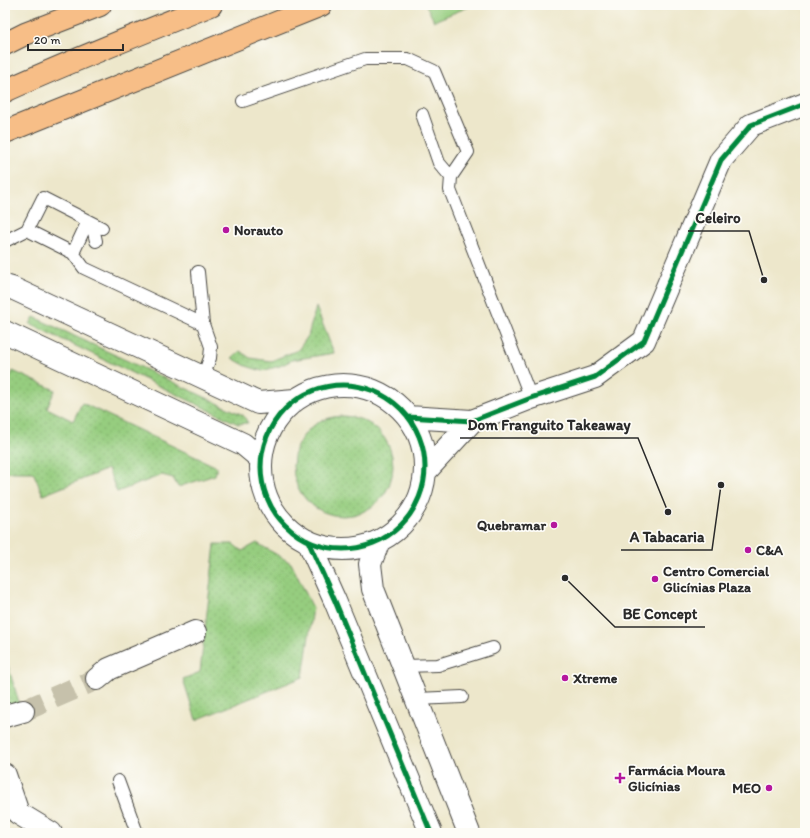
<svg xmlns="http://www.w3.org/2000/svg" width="810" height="838" font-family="Itim,sans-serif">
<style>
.grass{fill:url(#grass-dots);stroke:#607c55}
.garden{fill:#96cd7f;stroke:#607c55}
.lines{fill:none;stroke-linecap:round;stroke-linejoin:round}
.street-tunnel{stroke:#c6c1ab;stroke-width:22;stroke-dasharray:22 11;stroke-linecap:butt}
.lane-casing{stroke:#484743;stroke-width:14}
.street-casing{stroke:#484743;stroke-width:24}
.primary-casing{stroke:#484743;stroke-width:24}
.lane{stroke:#fff;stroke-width:12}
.street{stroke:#fff;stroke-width:22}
.primary{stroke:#f7be87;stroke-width:22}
.cycleway-casing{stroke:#fdfcf7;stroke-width:8}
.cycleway{stroke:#00873e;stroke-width:5}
.poi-dot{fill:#b5179e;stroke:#fdfcf7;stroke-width:1.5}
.labels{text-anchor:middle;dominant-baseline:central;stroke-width:3.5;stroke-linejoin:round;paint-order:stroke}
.poi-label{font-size:14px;font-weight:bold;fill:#2b2b2b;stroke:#fdfcf7;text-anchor:start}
.leader{fill:none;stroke:#2b2b2b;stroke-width:1.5}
.callout-dot{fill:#2b2b2b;stroke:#fdfcf7;stroke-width:1.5}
.callout-label{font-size:15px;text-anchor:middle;font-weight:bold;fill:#2b2b2b;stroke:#fdfcf7;stroke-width:3.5;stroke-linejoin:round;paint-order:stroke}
</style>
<defs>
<pattern id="grass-dots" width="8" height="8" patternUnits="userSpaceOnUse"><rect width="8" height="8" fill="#96cd7f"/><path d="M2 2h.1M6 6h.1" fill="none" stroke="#81b06e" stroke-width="1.8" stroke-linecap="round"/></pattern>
</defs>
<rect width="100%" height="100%" fill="#fdfcf7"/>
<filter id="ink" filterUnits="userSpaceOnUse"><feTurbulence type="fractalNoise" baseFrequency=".025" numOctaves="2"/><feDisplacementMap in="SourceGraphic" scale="8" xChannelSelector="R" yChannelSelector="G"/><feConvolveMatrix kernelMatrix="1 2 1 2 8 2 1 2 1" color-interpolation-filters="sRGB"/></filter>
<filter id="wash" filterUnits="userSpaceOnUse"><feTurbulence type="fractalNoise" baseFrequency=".012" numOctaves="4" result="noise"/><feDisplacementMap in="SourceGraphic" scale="16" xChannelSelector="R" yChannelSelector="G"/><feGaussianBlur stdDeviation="0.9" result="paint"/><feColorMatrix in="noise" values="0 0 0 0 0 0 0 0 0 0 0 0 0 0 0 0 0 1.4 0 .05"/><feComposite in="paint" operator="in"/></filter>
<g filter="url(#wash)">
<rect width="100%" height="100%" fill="#ede7cb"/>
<!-- grass -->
<path class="grass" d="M316,307l18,46 -42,7 -12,6 -18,5 -16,-5 -14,-8 8,-7 10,7 21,3 27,-11 10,-14z
M34,317l209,98 5,8 -10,1 -208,-100z
M13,371l42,19 -8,18 26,13 9,-18 135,64 -2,8 -37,12 -5,-9 -11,-3 -45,17 -9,-23 -65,26 -10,-23h-28v-84z
M293 466a50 50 0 1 1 100 0a50 50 0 1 1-100 0Z
M257,543l34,20 22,45 -10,69 -107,43 -13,-41 17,-7 15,-128h18l9,7z
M5,656l13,43 2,5h-15z"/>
<!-- garden -->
<path class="garden" d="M426,5h47l-39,16z"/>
</g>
<g filter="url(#ink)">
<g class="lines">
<!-- street-tunnel -->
<path class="street-tunnel" d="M23,711l74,-32"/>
<!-- lane casing -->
<g class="lane-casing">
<path id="lane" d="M243,101l122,-42h43l26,12 34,81 -17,25 -1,13 81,208
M422,114l17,49 12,14
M92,223l4,18
M27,230l16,-32 59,30
M5,241l22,-11 46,23 11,15 119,56
M73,253l15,-32
M198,272l5,52 8,23 -1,11 -7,19
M404,666l34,-1 55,-17
M417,699l45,-2
M118,781l19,52"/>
</g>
<!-- street casing -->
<g class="street-casing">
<path id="street" d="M5,286l7,2 246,115 37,-3
M5,332l238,112 18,15
M261 467a82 82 0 1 1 164 0a82 82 0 1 1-164 0Z
M408,417l64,4 59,-23 64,-21 49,-36 77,-181 30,-35 54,-21
M425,472l47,-51
M308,541l27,60 96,232
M379,541l-9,23 3,25 96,244
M97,679l12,-10 86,-37
M5,716l18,-5
M5,775l13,38 33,20"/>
</g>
<!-- primary casing -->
<g class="primary-casing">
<path id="primary" d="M5,44l20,-10 75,-29
M5,91c68,-31 137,-58 206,-86
M5,132l316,-127"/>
</g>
<!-- lane -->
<use href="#lane" class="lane"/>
<!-- street -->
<use href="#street" class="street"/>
<!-- primary -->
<use href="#primary" class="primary"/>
<!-- cycleway casing -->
<g class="cycleway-casing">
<path id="cycleway" d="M261 467a82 82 0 1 1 164 0a82 82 0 1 1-164 0Z
M408,417l64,4 59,-23 64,-21 49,-36 77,-181 30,-35 54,-21
M308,541l27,60 96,232"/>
</g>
<!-- cycleway -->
<use href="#cycleway" class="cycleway"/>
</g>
</g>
<!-- markers -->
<g class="poi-dot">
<circle cx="226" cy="230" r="4"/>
<circle cx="554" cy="525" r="4"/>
<circle cx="748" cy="550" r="4"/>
<circle cx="655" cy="579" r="4"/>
<circle cx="565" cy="678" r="4"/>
<path d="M618 772h4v4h4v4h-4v4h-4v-4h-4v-4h4z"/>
<circle cx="769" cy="788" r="4"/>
</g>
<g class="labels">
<!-- poi labels -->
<g class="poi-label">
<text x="234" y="230">Norauto</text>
<text x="546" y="525" text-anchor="end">Quebramar</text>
<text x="756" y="550">C&amp;A</text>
<text x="663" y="571">Centro Comercial<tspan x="663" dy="16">Glicínias Plaza</tspan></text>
<text x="573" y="678">Xtreme</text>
<text x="628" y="770">Farmácia Moura<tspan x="628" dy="16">Glicínias</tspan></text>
<text x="761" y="788" text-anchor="end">MEO</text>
</g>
</g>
<!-- callouts -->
<path class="leader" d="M764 280L749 231H688M668 512L638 438H460M721 485L712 550H621M565 578L615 627H705"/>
<g class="callout-dot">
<circle cx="764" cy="280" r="4"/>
<circle cx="668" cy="512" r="4"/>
<circle cx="721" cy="485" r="4"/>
<circle cx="565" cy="578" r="4"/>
</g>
<g class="callout-label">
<text x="718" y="223">Celeiro</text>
<text x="549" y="430">Dom Franguito Takeaway</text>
<text x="667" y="542">A Tabacaria</text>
<text x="660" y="619">BE Concept</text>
</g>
<!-- margin -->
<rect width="810" height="838" fill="none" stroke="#fdfcf7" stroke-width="20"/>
<!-- scale -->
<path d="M28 44v6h95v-6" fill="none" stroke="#2b2b2b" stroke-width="2"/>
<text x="34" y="44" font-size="12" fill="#2b2b2b" stroke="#fdfcf7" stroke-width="3" paint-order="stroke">20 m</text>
</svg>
